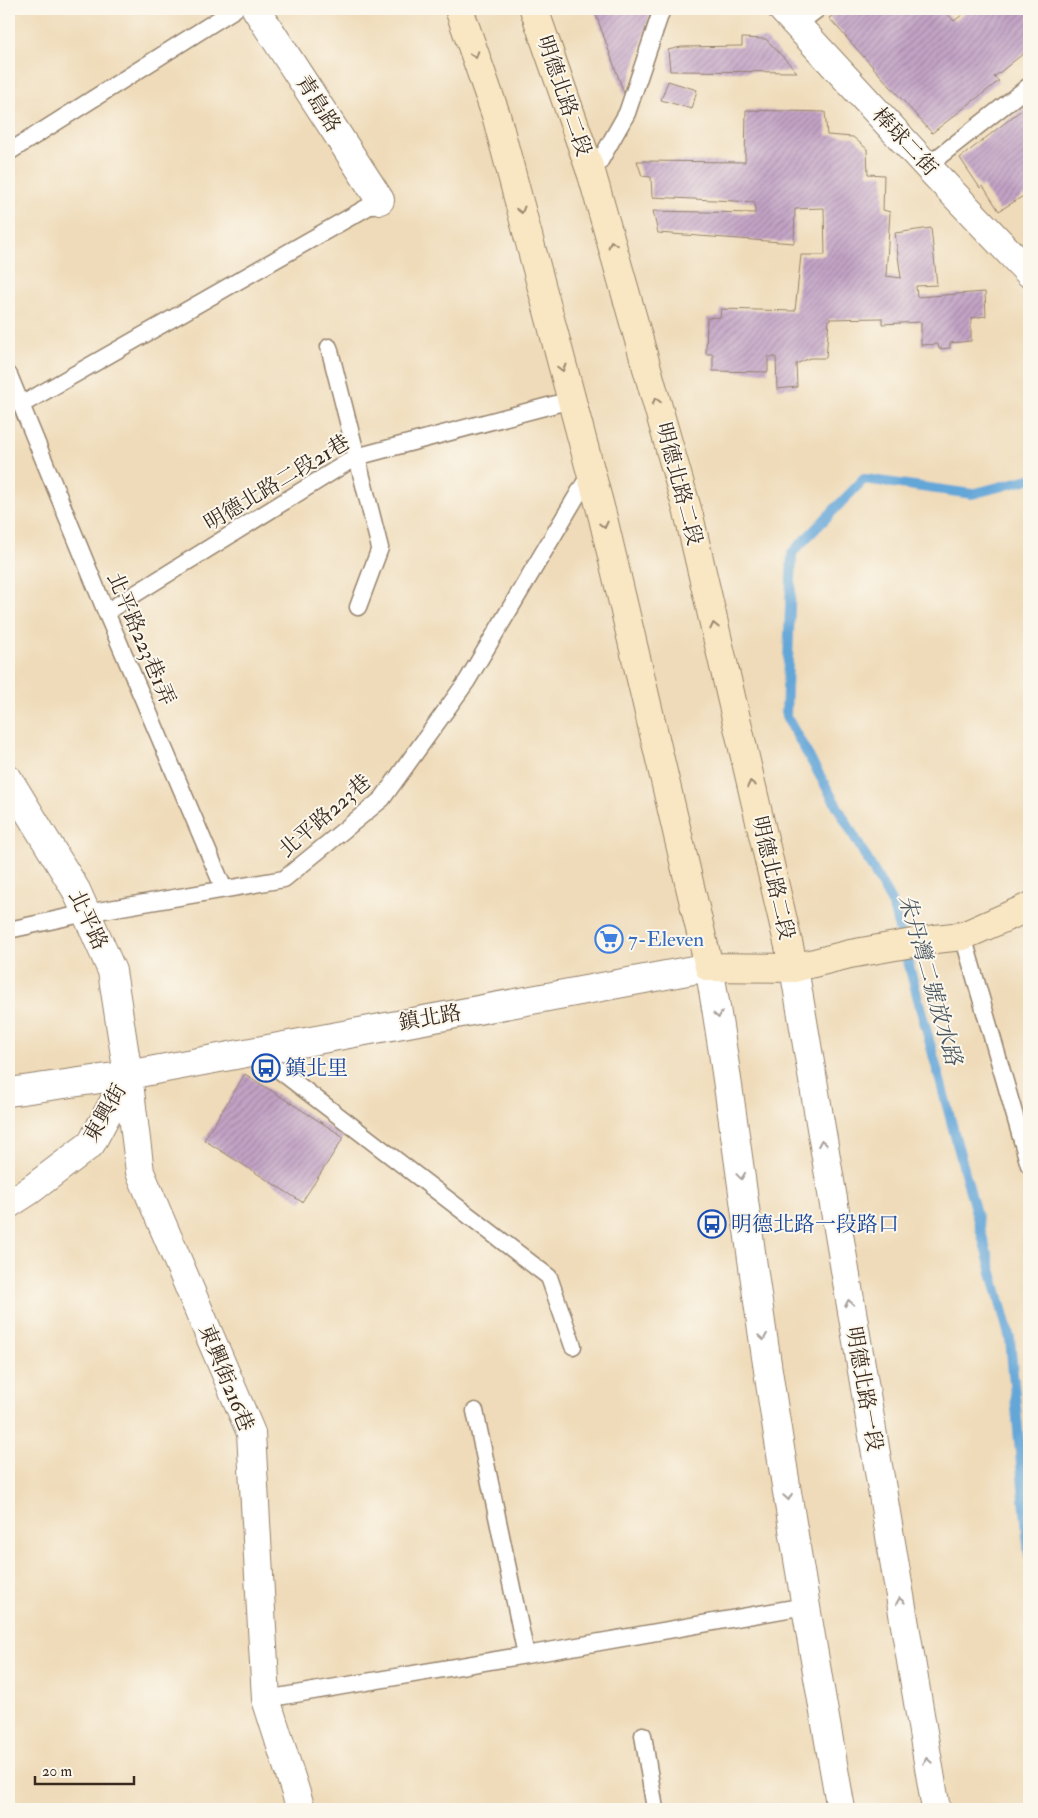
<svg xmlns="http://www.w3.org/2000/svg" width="1038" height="1818" font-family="'IM FELL Double Pica','Noto Serif TC',serif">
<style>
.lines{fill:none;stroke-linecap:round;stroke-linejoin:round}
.stream{stroke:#64a6d8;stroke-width:10}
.building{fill:url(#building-hatch)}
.service-casing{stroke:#95826c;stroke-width:19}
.minor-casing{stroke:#95826c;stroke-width:30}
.tertiary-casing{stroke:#95826c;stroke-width:30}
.secondary-casing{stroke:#95826c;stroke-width:30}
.service{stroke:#fff;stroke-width:16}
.minor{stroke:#fff;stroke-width:28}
.tertiary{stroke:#fff;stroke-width:28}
.secondary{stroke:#f9e7c3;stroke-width:28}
.oneway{stroke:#9a8870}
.oneway2{stroke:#a79f9a}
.labels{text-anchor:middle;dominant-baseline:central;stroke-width:4;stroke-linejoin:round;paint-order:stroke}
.street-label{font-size:21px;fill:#3b2a1e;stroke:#fbf7ec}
.shop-label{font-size:21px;fill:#366cbe;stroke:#fbf7ec;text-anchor:start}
.transit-label{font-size:21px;fill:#164399;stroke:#fbf7ec;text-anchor:start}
.water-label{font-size:22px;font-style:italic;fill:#49555f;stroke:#fbf7ec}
</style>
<defs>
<pattern id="building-hatch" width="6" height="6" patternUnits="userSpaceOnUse" patternTransform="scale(1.25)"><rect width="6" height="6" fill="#c2a3c6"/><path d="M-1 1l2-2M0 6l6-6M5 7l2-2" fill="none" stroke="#9f85a0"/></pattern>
</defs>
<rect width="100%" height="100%" fill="#fbf7ec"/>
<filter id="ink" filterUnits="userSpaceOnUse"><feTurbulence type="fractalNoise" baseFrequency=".02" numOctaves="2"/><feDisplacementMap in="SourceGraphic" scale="10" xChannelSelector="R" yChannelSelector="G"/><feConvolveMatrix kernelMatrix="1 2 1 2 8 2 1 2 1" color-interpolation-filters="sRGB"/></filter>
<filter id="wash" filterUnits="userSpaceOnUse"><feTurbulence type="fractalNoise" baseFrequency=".0096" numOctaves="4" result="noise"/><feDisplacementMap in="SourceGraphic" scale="20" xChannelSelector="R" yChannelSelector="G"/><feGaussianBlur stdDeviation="1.12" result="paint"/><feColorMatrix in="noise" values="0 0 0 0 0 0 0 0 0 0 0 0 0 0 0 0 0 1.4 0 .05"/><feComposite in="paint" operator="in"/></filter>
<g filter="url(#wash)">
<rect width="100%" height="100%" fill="#efdbb9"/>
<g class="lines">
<!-- stream -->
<path class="stream" d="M1029,479l-57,15 -108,-15 -72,74 -6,163 106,187 118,436 19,216"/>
</g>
<g id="blocks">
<!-- building -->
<path class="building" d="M594,9h58l-27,87z
M841,9h102l11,12 16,-12h59v40l-35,28 5,4 -67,52 -103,-115z
M742,38l24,1 31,33 -127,-1 -2,-21 13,-3 61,-1z
M668,81l29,9 -5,19 -31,-9z
M1029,104v96l-4,-5 -26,16 -16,-25 -3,2 -20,-30z
M746,110l79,2 2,23 26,2 14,12 1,25 16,1 -1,35 7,2 -4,64 15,2 -6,-45 36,-5 6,57 -21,1 1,11 68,-5 1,24 -15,2v23l-21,2v5l-11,1 -1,-5 -17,1v-23l-39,2v-6l-53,1 -3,39h-16l-14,6 1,23 -20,2 -1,-32h-8v15l-55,-1v-17h-7l1,-36 13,-1 1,-8 74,2 6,-56h24l-1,-47 -29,1 -1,34 -136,-10 -5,-22 102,2v-11l-103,-5 -1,-20 -9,-1 -5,-15 108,1z
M245,1074l99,63 -42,65 -98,-62z"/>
</g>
</g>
<g filter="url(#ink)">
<use href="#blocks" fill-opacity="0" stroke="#95826c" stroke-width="1"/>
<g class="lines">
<!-- service casing -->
<g class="service-casing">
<path id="service" d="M797,25l21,-16
M9,152l226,-143
M927,166l102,-80
M592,175l35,-62 35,-104
M329,347l51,201 -22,59
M9,375l97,237 118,277
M21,405l359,-205
M106,612l250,-155 215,-57
M9,930l77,-17 198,-34 98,-80 85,-118 124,-209
M963,936l66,229
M254,1051l295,226 24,69
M475,1411l51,244
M266,1699l260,-44 279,-49
M643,1735l12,74"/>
</g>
<!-- minor casing -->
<g class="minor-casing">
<path id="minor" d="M256,9l124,191
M782,9l145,157 102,107
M9,780l67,110 36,81 16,104 12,97 111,261 15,266 35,110
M9,1204l20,-13 62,-47 37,-69"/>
</g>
<!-- tertiary casing -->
<g class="tertiary-casing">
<path id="tertiary" d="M794,968l142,841
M9,1092l119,-17 581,-108c20,111 33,223 49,335 24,169 53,338 83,507"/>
</g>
<!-- secondary casing -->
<g class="secondary-casing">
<path id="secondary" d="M459,9l37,106 107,403 106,449 85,1 56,-14 85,-15 28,-3 66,-29
M534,9l58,166 97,341 105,452"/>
</g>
<!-- service -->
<use href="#service" class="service"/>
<!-- minor -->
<use href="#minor" class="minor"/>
<!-- tertiary -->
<use href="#tertiary" class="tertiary"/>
<!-- secondary -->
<use href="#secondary" class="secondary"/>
</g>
<!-- one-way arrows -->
<defs><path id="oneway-chevron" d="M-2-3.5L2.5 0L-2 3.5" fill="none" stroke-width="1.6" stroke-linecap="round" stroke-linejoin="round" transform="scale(1.25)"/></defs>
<g class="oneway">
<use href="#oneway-chevron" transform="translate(475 55) rotate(71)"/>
<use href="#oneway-chevron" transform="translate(521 210) rotate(75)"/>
<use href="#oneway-chevron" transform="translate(612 244) rotate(-106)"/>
<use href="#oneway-chevron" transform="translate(562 368) rotate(75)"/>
<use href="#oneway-chevron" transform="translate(656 401) rotate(-106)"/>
<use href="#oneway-chevron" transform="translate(604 525) rotate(77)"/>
<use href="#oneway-chevron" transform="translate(714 626) rotate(-103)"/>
<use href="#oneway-chevron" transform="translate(751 784) rotate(-103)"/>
</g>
<g class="oneway2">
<use href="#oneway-chevron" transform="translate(718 1015) rotate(80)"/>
<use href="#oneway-chevron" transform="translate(822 1143) rotate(-100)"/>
<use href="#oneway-chevron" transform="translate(741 1176) rotate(82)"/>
<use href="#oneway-chevron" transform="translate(849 1303) rotate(-100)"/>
<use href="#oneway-chevron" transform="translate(763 1337) rotate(81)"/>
<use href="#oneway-chevron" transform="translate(788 1497) rotate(81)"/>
<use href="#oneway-chevron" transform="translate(900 1601) rotate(-100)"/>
<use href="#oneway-chevron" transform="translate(927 1761) rotate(-100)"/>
</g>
</g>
<!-- icons -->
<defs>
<g id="supermarket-ring" transform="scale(1.4375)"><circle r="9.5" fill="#fbf7ec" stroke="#3f7fe0" stroke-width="1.5"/><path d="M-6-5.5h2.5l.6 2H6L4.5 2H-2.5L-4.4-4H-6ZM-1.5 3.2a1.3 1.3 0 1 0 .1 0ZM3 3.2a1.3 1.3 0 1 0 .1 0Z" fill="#3f7fe0"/></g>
<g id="bus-ring" transform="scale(1.4375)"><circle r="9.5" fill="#fbf7ec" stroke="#1a4fb4" stroke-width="1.5"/><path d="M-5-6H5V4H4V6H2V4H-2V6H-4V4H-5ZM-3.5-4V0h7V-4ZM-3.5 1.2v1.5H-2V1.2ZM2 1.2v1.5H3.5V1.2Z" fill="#1a4fb4"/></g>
</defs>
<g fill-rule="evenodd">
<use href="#supermarket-ring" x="609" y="939"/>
<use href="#bus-ring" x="266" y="1068"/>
<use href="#bus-ring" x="712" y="1224"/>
</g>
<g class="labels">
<!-- street labels -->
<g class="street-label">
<text transform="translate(564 96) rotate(71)">明德北路二段</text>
<text transform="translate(318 104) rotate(57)">青島路</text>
<text transform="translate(905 142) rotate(47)">棒球二街</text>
<text transform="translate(277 483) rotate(-31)">明德北路二段21巷</text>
<text transform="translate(679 484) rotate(75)">明德北路二段</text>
<text transform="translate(141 639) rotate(67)">北平路223巷1弄</text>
<text transform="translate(325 816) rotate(-41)">北平路223巷</text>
<text transform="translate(773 878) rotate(77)">明德北路二段</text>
<text transform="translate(88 920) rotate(65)">北平路</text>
<text transform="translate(430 1018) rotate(-10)">鎮北路</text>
<text transform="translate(105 1113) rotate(-60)">東興街</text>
<text transform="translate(226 1378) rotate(68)">東興街216巷</text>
<text transform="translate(864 1389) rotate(80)">明德北路一段</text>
</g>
<!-- shop labels -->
<g class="shop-label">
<text x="628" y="939">7-Eleven</text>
</g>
<!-- transit labels -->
<g class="transit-label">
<text x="285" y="1068">鎮北里</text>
<text x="731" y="1224">明德北路一段路口</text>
</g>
<!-- water labels -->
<g class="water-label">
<text transform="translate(930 980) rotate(74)">朱丹灣二號放水路</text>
</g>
</g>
<!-- margin -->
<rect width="1038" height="1818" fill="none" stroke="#fbf7ec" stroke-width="30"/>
<!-- scale -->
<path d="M35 1776v8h99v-8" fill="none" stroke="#3b2a1e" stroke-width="2.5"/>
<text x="42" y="1776" font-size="15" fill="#3b2a1e" stroke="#fbf7ec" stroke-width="4" paint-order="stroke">20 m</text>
</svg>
